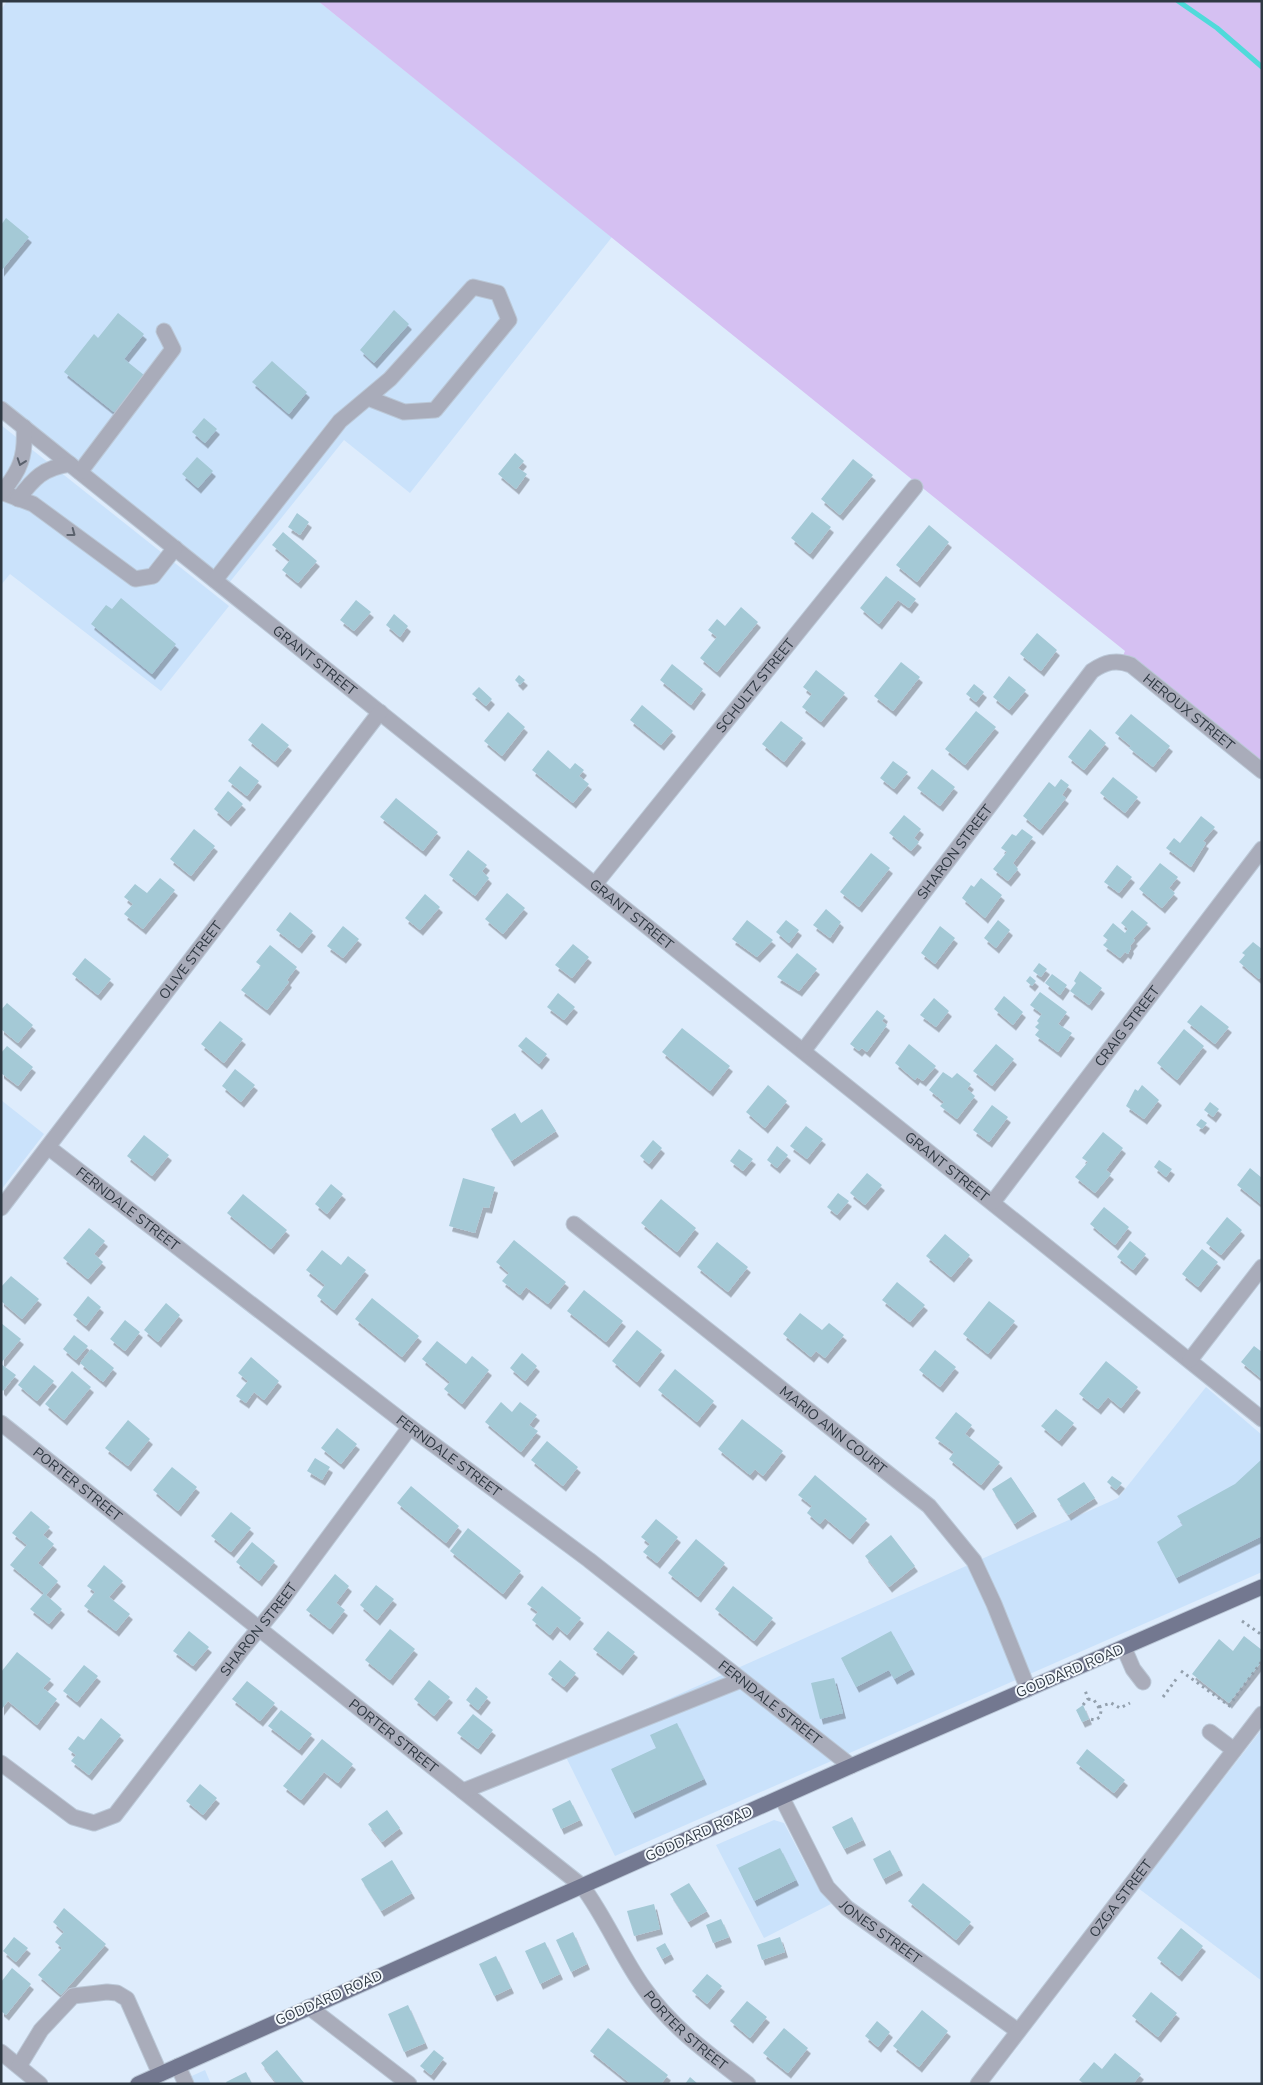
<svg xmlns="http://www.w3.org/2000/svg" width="1263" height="2085" font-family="'Nunito Sans',sans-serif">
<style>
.built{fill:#cae2fb}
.green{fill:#d5c0f2}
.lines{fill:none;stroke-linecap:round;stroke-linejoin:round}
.stream{stroke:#4fdada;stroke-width:5}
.building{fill:#a4c9d6;filter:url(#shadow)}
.minor-casing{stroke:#bbc8d7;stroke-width:17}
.major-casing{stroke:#bbc8d7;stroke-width:17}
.path{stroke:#93a0ad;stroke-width:3;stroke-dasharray:2.5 4;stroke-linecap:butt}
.minor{stroke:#a9acba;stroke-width:15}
.major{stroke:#737890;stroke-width:15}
.oneway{stroke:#5a616d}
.labels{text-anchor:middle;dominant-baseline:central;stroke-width:4;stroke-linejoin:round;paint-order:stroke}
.street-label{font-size:14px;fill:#2f3943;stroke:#f3f8fd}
</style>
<defs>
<filter id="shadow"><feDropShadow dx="3" dy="5.5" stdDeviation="0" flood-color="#0004"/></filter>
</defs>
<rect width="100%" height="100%" fill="#deecfc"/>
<!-- built -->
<path class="built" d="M7,1h311l294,236 -202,256 -66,-53 -115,143 -228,-183v-390z
M1,425l228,181 -68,85 -151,-117 -9,11z
M1,1100l43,34 -43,56z
M1206,1387l56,48v137l-647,284 -54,-109 557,-249z
M1262,1729v252l-124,-93z
M774,1820l10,3 25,48 22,33 -67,34 -48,-93z
M205,2070l6,14h-37z"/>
<!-- green -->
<path class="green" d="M318,1h944v766l-140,-109 3,-7z"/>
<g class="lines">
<!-- stream -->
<path class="stream" d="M1178,1l39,27 45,39"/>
</g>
<!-- building -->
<path class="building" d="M6,218l23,19 -28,34v-46z
M394,310l15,14 -35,39 -14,-13z
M118,313l26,21 -20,25 20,16 -30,37 -50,-40 30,-38 4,4z
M272,361l35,31 -18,22 -37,-32z
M204,418l13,11 -12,14 -13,-11z
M515,453l9,8 -6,7 9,6 -11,15 -18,-15z
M197,457l16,14 -15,17 -16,-14z
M853,459l20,16 -33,40 -19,-16z
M812,512l19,15 -21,27 -19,-16z
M297,513l12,9 -9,13 -12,-8z
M929,525l20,17 -32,40 -21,-17z
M283,532l34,29 -19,22 -16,-13 8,-10 -18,-15z
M886,576l30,23 -7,9 -11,-8 -19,24 -19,-16z
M121,598l55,46 -24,30 -61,-50 15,-19 6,4z
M356,600l15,12 -17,19 -14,-11z
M741,607l17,15 -41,50 -17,-14 17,-21 -9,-7 9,-11 8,7z
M394,614l14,12 -8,11 -14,-12z
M1037,633l20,17 -16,21 -21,-17z
M901,662l19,15 -27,34 -19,-15z
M672,664l31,25 -12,16 -31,-25z
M816,670l29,23 -24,29 -19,-15 10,-13 -9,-7z
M519,675l6,5 -5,5 -5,-5z
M1009,676l17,14 -17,20 -16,-13z
M974,684l10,8 -8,10 -10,-8z
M479,687l13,12 -6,7 -14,-12z
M642,705l31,26 -12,14 -31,-25z
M976,711l20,16 -31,38 -20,-16z
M508,712l17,15 -23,29 -18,-15z
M1131,714l39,32 -17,21 -24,-19 2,-2 -16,-13z
M781,721l22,17 -19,24 -22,-18z
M262,723l27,22 -14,17 -27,-22z
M1090,729l16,14 -22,27 -16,-13z
M548,750l22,19 5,-6 9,7 -5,6 10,8 -16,19 -41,-33z
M893,761l15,11 -14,17 -14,-11z
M240,766l19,15 -12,15 -19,-15z
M932,769l23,18 -15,19 -23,-18z
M1113,777l25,20 -13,16 -25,-20z
M1061,779l8,6 -7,10 4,3 -26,32 -17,-14 26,-34 6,5z
M228,791l15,13 -15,17 -14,-12z
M396,798l42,34 -15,19 -43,-34z
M904,815l17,14 -7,9 5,4 -8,9 -22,-18z
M1201,816l14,11 -12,14 3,2 -15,24 -25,-19 8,-10 6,5z
M194,829l21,17 -24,30 -21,-17z
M1022,829l11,8 -20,26 5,6 -10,12 -15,-12 14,-17 -6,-4 11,-14 4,2z
M468,850l19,15 -5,6 7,7 -14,18 -26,-21z
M871,853l19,15 -31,39 -19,-15z
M1160,863l18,14 -9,11 6,5 -13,15 -23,-19z
M1117,865l15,12 -13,16 -15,-11z
M160,878l15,12 -32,39 -19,-15 9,-10 -9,-7 11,-13 12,9z
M981,878l21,17 -17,23 -23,-20 9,-13 3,2z
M507,893l18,15 -22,26 -18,-15z
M425,894l15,13 -20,23 -15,-12z
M826,909l15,13 -11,16 -17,-13z
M1132,910l16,13 -15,16 2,1 -5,6 1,2 -3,6 -3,-2 -5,6 -17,-13 5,-5 -5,-4 10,-13 12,10 3,-4 -7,-6z
M290,912l23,19 -14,17 -23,-18z
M747,920l26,20 -16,17 -25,-18z
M786,920l13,10 -10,13 -13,-11z
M998,920l12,10 -14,18 -12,-10z
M343,926l16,13 -16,19 -16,-12z
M940,926l15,12 -20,26 -14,-11z
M1253,942l9,7v26l-3,4 -20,-17 6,-7 -3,-2z
M573,944l16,13 -17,21 -17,-13z
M270,945l27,22 -10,13 2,2 -22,28 -26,-20 20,-24 -5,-4z
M797,953l20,16 -18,22 -22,-14z
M85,958l26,21 -13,16 -26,-21z
M1039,963l8,6 -6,8 -8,-6z
M1080,971l22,17 -13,17 -19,-14 6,-8 -2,-2z
M1052,974l15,11 -7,10 -15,-12z
M1030,976l6,5 -4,5 -6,-5z
M1040,992l27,20 -9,12 14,9 -14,19 -23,-17 4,-5 -4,-3 4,-4 -2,-2 5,-7 -12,-9z
M558,993l17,14 -11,13 -17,-13z
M1004,996l19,16 -10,13 -19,-16z
M934,998l15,13 -13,16 -16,-12z
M7,1003l26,22 -15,18 -17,-14v-19z
M1201,1005l28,22 -14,17 -28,-22z
M877,1010l8,6 -3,5 5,4 -20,27 -5,-4 -3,3 -9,-7z
M220,1021l23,18 -19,24 -23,-19z
M682,1028l48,38 -20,25 -48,-39z
M1184,1029l20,17 -27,34 -20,-17z
M526,1037l21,17 -8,10 -21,-18z
M909,1044l27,22 -13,15 -6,-4 -2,3 -20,-17z
M996,1044l18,15 -22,27 -19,-15z
M7,1046l26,21 -15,19 -17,-13v-20z
M235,1069l20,16 -14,17 -19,-16z
M943,1072l9,6 5,-5 14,11 -4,5 8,7 -18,23 -17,-13 4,-4 -15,-12z
M768,1085l19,16 -22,27 -19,-16z
M1142,1085l17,15 -15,19 -18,-13 9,-17 3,2z
M1210,1102l9,7 -6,8 -9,-7z
M992,1105l16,12 -19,25 -16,-12z
M542,1109l14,22 -45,30 -20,-32 24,-16 6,10z
M1201,1119l6,4 -5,6 -6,-4z
M806,1126l17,13 -16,20 -17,-13z
M1103,1132l20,16 -17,22 5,4 -16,19 -20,-16 13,-15 -6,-4z
M144,1135l25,20 -17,21 -25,-20z
M653,1140l9,8 -13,16 -9,-8z
M777,1146l11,9 -11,13 -10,-8z
M739,1149l14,10 -10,12 -13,-10z
M1159,1160l13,9 -6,8 -12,-10z
M1250,1168l12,10v27l-25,-20z
M867,1173l15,12 -17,20 -15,-12z
M463,1178l32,9 -6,21 -6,-1 -8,26 -26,-7z
M331,1184l12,10 -16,20 -12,-10z
M838,1193l11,8 -12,14 -10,-8z
M243,1194l44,36 -16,19 -44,-36z
M661,1199l35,29 -19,24 -36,-29z
M1104,1207l25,20 -14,18 -25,-21z
M1227,1217l15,13 -21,25 -15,-12z
M89,1228l16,13 -11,13 9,8 -15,17 -25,-21z
M945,1234l25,21 -19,22 -25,-21z
M514,1240l52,42 -18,22 -22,-17 -6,8 -18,-14 7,-8 -13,-11z
M1130,1241l16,13 -13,16 -16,-13z
M717,1242l31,25 -20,25 -31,-25z
M1202,1249l16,13 -20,25 -16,-13z
M322,1250l19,15 7,-9 18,14 -32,40 -17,-14 8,-11 -19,-15z
M11,1276l28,23 -17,20 -21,-18v-14z
M897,1282l28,23 -15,17 -28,-22z
M584,1290l39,31 -17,21 -39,-31z
M88,1296l13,11 -15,19 -13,-11z
M372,1298l47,38 -17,21 -47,-38z
M989,1301l26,20 -27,33 -25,-20z
M166,1303l14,12 -22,27 -14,-12z
M800,1313l22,17 7,-7 15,12 -19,23 -9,-7 -5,6 -28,-23z
M125,1320l15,12 -15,19 -15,-12z
M1,1323l20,16 -20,24z
M637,1330l25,20 -25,32 -25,-21z
M74,1335l14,11 -12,14 -13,-11z
M437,1341l29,23 6,-8 17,14 -27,34 -18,-15 6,-7 -28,-23z
M1254,1346l8,6v27l-21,-17z
M91,1349l23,19 -11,14 -23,-19z
M935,1350l21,17 -16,20 -21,-17z
M522,1353l15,13 -12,15 -15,-13z
M251,1357l28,24 -15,19 -10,-8 -8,11 -10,-7 12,-15 -10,-8z
M1106,1361l32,26 -17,21 -13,-11 -10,12 -19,-15z
M1,1364l15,11 -13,16 -2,-2z
M34,1365l20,16 -17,20 -19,-16z
M675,1369l39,32 -17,21 -39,-32z
M72,1371l19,16 -27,33 -19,-16z
M501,1402l11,10 8,-10 17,13 -8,10 9,6 -17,21 -36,-30z
M1056,1409l18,14 -15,18 -18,-15z
M956,1412l16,13 -7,9 35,28 -19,23 -32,-26 5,-7 -19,-14z
M742,1419l41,32 -20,25 -8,-7 -5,6 -32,-26z
M128,1420l22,19 -22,27 -23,-18z
M337,1428l20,16 -16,20 -20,-16z
M547,1441l31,26 -15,19 -32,-26z
M315,1458l15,9 -8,13 -15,-9z
M1262,1459v77l-86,42 -19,-36 26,-17 -6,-9 58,-32z
M172,1467l25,20 -19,24 -25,-21z
M815,1475l52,44 -17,20 -25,-21 -5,6 -13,-11 5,-7 -14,-11z
M1112,1476l10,7 -6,7 -9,-8z
M1011,1477l23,34 -20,13 -22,-35z
M1084,1482l11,16 -27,17 -11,-16z
M411,1486l48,40 -13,17 -49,-40z
M31,1511l19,16 -7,8 11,9 -16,19 20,18 -12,14 16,14 -13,15 -19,-15 14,-16 -34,-28 17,-20 -15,-12z
M231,1512l20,16 -20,24 -20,-16z
M656,1519l22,18 -21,26 -14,-11 7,-8 -9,-7z
M468,1528l53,43 -18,23 -53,-43z
M891,1535l24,31 -26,21 -24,-31z
M696,1539l29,24 -27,34 -30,-24z
M252,1542l23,19 -16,20 -23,-19z
M104,1565l19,16 -14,16 21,17 -14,17 -32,-25 11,-14 -8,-6z
M335,1574l14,12 -13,17 9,7 -15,19 -24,-19z
M376,1585l18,14 -17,21 -17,-15z
M542,1586l39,32 -14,17 -10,-9 -7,9 -18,-15 6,-8 -11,-8z
M733,1586l40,32 -19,23 -39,-32z
M390,1629l25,20 -25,31 -25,-20z
M189,1631l20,16 -16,19 -20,-15z
M608,1631l27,21 -15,18 -27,-21z
M891,1631l21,38 -18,10 -5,-9 -33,17 -15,-29z
M1244,1636l18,14v11l-33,42 -37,-29 27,-35 14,12z
M17,1652l34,27 -8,9 14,11 -20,26 -29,-24 -7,9v-38z
M560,1660l16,13 -12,14 -16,-13z
M84,1665l14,11 -21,26 -14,-11z
M834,1678l9,35 -23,6 -9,-36z
M429,1680l21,17 -16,19 -20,-17z
M247,1681l28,22 -15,18 -28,-22z
M476,1687l12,10 -10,13 -12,-10z
M1083,1705l6,14 -7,3 -6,-12z
M281,1710l31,24 -13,16 -31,-24z
M473,1714l20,16 -15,19 -21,-16z
M101,1718l20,17 -32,40 -18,-14 5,-6 -8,-6 10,-13 6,4z
M677,1723l27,56 -72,34 -21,-44 45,-21 -6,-13z
M322,1739l31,25 -15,19 -14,-11 -23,28 -18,-14z
M1087,1749l38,31 -11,13 -38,-30z
M200,1784l17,14 -14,17 -17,-14z
M570,1800l10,20 -19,9 -9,-20z
M387,1810l13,18 -18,14 -14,-18z
M852,1817l11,23 -19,9 -12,-22z
M780,1848l16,32 -42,21 -16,-33z
M890,1850l10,20 -17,9 -10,-20z
M392,1860l20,33 -31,18 -20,-32z
M689,1883l18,28 -19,11 -18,-28z
M923,1883l48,39 -15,18 -48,-39z
M654,1904l6,25 -26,7 -7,-25z
M64,1908l42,36 -45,51 -23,-20 24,-27 -7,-6 9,-10 -11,-10z
M721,1919l8,18 -16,6 -7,-18z
M1181,1928l22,18 -24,30 -22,-18z
M573,1932l14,32 -16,8 -15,-32z
M14,1937l14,11 -12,14 -13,-11z
M780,1937l5,15 -23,8 -5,-15z
M545,1942l15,32 -20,10 -15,-33z
M665,1943l6,11 -9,5 -6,-11z
M496,1956l15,32 -17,8 -15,-32z
M12,1968l19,16 -25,31 -5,-4v-29z
M707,1974l15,12 -15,18 -15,-13z
M1151,1992l26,21 -19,24 -26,-21z
M747,2001l20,16 -17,21 -20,-17z
M408,2005l17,38 -21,9 -16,-38z
M922,2010l26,21 -29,36 -26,-21z
M877,2021l13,11 -12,15 -13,-11z
M608,2028l60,47 -7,9h-30l-41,-33z
M784,2028l24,20 -20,25 -25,-20z
M277,2050l28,34h-28l-16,-21z
M434,2050l10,8 -13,17 -11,-9z
M1115,2053l26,21 -8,10h-49l-5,-4 15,-18 8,7z
M246,2072l6,12h-25l-1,-2z
M690,2077l8,7h-13z"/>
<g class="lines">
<!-- minor casing -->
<g class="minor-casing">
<g id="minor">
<path id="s1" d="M1,409l1261,1010"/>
<path d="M80,472l93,-123 -9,-18"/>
<path d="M1,492l32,12 102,75 18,-3 22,-28"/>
<path d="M2,492c18,-21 24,-36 22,-65"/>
<path d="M18,499c16,-21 25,-31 52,-35"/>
<path d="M215,580l125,-159 50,-42 83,-92 25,6 11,27 -74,90 -31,2 -36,-14"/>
<path id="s2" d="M595,884l320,-397"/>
<path id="s3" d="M804,1050l288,-379c13,-9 24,-12 39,-6l131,106"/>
<path id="s4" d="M48,1147l362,280 179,133 262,206"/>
<path id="s5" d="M993,1202l269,-353"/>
<path id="s6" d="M1,1208l379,-496"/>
<path id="s7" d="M574,1224l355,282 45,55 20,43 34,85"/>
<path d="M1190,1360l72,-93"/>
<path id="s8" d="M1,1423l581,463c24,32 39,70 62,102 27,39 66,67 104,96"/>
<path d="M1124,1648l9,21 10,13"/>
<path d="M1210,1732l24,18"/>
<path id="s9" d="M1,1763l72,54 21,6 21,-8 128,-167 36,-44 131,-177"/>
<path d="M463,1791l278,-111"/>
<path id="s10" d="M782,1798l45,89 20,21 171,123"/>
<path d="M309,2007l100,77"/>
<path d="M1,2052l39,32"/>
<path d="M19,2066l22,-36 32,-34 34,-4 10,1 10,6 33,75"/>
<path d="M178,2066l8,18"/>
<path id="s11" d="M978,2084l284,-370"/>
</g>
</g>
<!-- major casing -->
<g class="major-casing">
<path id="major" d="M138,2084l713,-318 411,-179"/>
</g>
<!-- path -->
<path class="path" d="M1242,1621l20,14
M1181,1671l50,36
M1163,1697l14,-19
M1088,1699l6,1 7,11 -1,6 -5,3 -6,-1
M1083,1705l5,-6 -3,-9
M1229,1706l33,-45
M1099,1707l12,-4 9,5 10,-5"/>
<!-- minor -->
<use href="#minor" class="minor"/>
<!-- major -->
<use href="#major" class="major"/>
</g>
<!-- one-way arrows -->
<defs><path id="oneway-chevron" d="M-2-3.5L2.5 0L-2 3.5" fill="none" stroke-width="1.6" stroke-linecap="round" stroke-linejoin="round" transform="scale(1.25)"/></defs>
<g class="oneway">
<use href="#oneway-chevron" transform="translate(21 462) rotate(109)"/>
<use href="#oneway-chevron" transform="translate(72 533) rotate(37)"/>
</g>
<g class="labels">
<!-- street labels -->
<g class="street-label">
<text stroke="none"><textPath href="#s1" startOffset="402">GRANT STREET</textPath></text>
<text stroke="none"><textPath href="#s2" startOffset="255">SCHULTZ STREET</textPath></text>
<text stroke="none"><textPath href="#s3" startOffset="592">HEROUX STREET</textPath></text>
<text stroke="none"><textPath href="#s3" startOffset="249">SHARON STREET</textPath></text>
<text stroke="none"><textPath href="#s1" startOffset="808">GRANT STREET</textPath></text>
<text stroke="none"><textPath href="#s6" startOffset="312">OLIVE STREET</textPath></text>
<text stroke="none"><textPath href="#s5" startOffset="221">CRAIG STREET</textPath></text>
<text stroke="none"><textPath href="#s1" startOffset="1212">GRANT STREET</textPath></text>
<text stroke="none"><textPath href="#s4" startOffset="101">FERNDALE STREET</textPath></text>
<text stroke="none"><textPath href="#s7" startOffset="331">MARIO ANN COURT</textPath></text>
<text stroke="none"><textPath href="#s4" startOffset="506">FERNDALE STREET</textPath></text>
<text stroke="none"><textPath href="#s8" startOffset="98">PORTER STREET</textPath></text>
<text stroke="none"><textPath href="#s9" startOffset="369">SHARON STREET</textPath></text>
<text transform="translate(1070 1671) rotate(-23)">GODDARD ROAD</text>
<text stroke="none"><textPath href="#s4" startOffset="911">FERNDALE STREET</textPath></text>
<text stroke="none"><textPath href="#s8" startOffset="502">PORTER STREET</textPath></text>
<text transform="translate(699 1834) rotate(-24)">GODDARD ROAD</text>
<text stroke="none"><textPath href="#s11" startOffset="234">OZGA STREET</textPath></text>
<text stroke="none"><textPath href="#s10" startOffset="170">JONES STREET</textPath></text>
<text transform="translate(329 1998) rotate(-24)">GODDARD ROAD</text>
<text stroke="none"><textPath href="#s8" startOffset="922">PORTER STREET</textPath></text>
</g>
</g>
<!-- border -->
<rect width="1263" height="2085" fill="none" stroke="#2f3943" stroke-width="5"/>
</svg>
